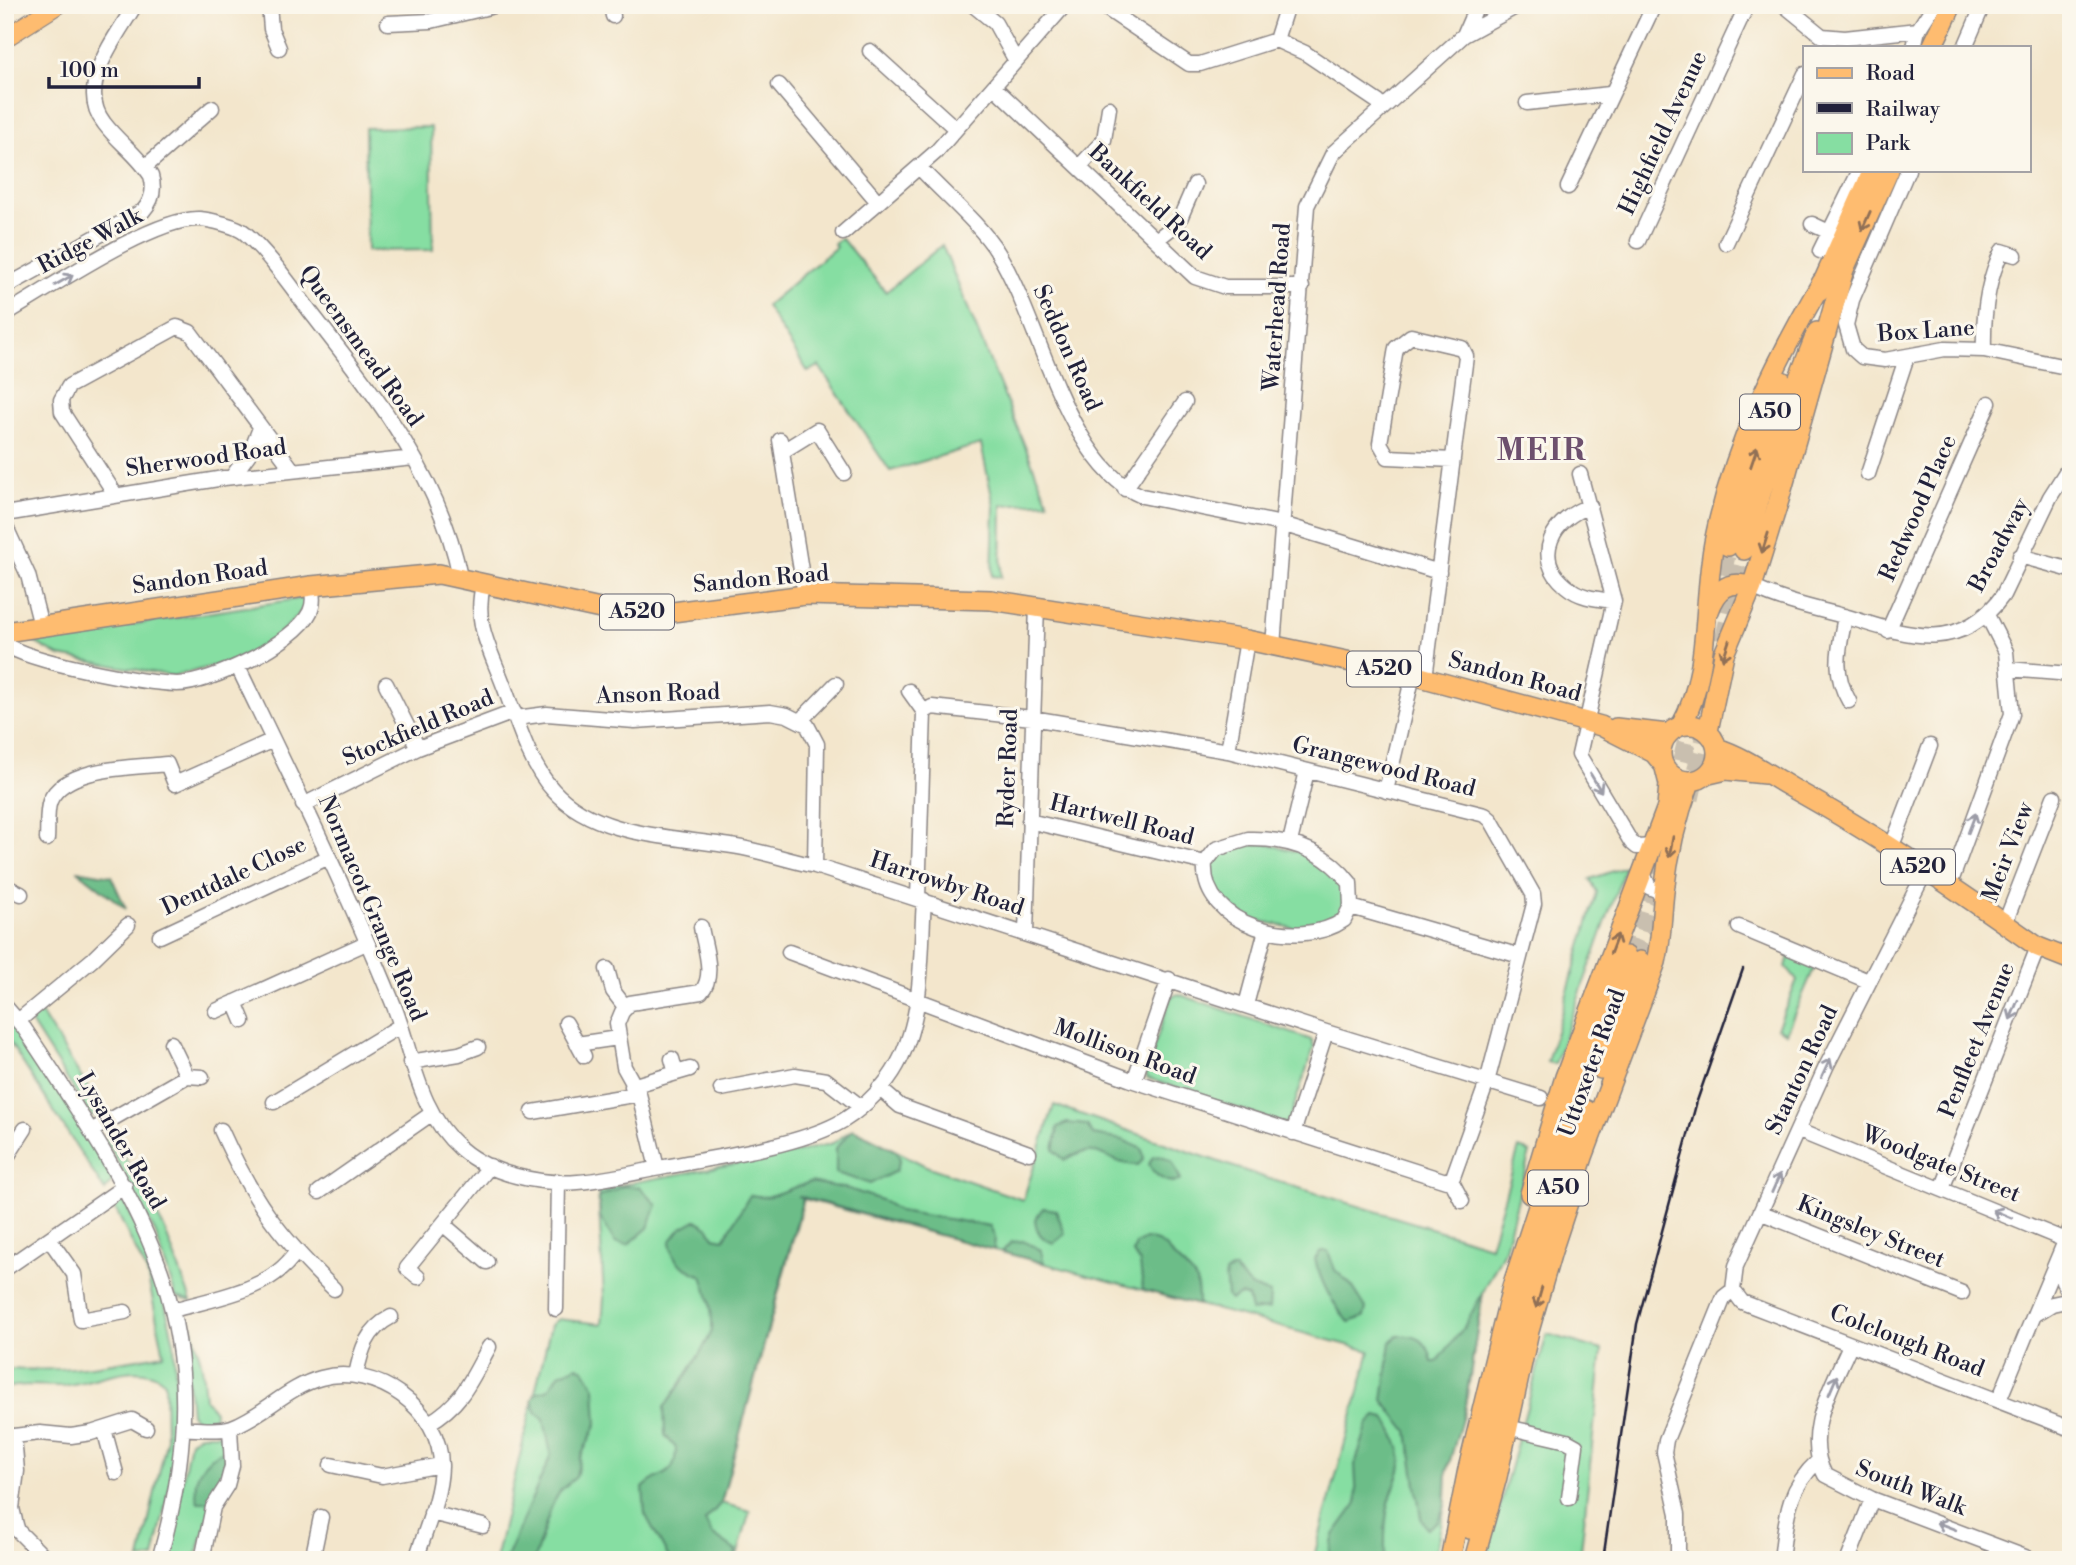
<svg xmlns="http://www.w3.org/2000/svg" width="2076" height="1565" font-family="'Libre Bodoni',serif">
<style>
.green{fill:#86dea2;stroke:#54806e;stroke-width:2}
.forest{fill:#6cbd88;stroke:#477062;stroke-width:2}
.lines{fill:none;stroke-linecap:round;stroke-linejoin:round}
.highway-tunnel{stroke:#c9bfaf;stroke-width:19;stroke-dasharray:19 10;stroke-linecap:butt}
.minor-casing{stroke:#8a8484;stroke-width:17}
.major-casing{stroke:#8a8484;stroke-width:20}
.highway-casing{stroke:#8a8484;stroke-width:22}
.minor{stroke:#fff;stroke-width:14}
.major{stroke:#febc70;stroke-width:18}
.highway{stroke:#febc70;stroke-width:19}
.rail{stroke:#22223b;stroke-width:2.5}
.oneway{stroke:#906f56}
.oneway2{stroke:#9c9ca7}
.labels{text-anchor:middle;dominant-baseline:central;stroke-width:6;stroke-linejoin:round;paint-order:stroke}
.shield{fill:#fbf7ec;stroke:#636270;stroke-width:2}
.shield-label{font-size:21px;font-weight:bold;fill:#22223b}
.street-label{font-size:23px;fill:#22223b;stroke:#fbf7ec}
.district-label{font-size:30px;font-weight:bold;letter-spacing:2px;fill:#6d506e;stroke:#fbf7ec}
</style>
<rect width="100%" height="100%" fill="#fbf7ec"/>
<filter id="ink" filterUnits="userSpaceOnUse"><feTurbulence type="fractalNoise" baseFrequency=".0143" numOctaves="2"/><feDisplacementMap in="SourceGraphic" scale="14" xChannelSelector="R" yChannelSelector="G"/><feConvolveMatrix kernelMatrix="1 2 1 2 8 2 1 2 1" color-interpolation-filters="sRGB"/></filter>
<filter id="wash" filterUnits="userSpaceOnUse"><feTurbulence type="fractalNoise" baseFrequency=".00686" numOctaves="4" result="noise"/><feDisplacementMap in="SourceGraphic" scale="28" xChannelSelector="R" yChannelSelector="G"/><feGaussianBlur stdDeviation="1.57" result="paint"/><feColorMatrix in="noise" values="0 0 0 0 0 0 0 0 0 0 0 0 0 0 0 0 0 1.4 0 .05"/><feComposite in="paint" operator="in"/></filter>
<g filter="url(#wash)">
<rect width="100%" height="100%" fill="#f3e6cc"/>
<!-- green -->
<path class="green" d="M431,127l2,123 -66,1 -2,-123z
M841,238l45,54 56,-47 106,257 -46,3 -1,72 -9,-1 2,-70 -13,-62 -91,27 -71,-105 -11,6 -42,-66 70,-59 -2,-3z
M310,597l-13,20 -23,22 -38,22 -63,15 -114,-20 -28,-16z
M1264,843l49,13 33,29 1,20 -15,18 -35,6 -50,-11 -31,-23 -7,-27 3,-9 15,-11z
M1625,867l-70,197 -8,-2 50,-170 -7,-13z
M1790,952l26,12 -30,69 -9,-5 20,-47 -11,-14z
M1178,994l134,46 2,7 -25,74 -5,3 -137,-46 -2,-5 26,-76z
M39,1010l66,105 -13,1 -6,-7 -54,-85 -1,-5z
M5,1015l41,55 67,110 -8,11 -100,-156z
M1054,1105l209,72 227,69 29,-98 11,4 -25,97 -22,43 -16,104 -20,75 -1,29 -12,60h-121l57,-209 -566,-152 -83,304 29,8 -14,49h-241l56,-235 7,-6 44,5 2,-26 -6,-109 196,-36 39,-10 20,-14 73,37 97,34z
M109,1129l55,99 27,73 -15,-4 -21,-65 -49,-92z
M123,1198l35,76 16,69 4,104 -24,111 -14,2 26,-118 -1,-60c-26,-26 -74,3 -105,4 -19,0 -36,-3 -55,2v-17l5,-2c53,3 102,-5 154,-15l-17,-81 -35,-71z
M192,1326l10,40 3,33 10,12 -1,12 -17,-2 -6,-7 -8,-87z
M1547,1334l55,16 -22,210h-95z
M201,1434h19l5,4 2,21 -30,95 -12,6h-18l23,-119z"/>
<!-- forest -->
<path class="forest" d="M77,870l34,6 15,33z
M1067,1123l20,2 6,10 30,5 19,9 2,10 -6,6c-34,0 -35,-26 -74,-5l-10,-10 4,-23z
M853,1129l43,22 4,8 -4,12 -26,13 -34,-11v-25z
M1162,1156l10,5 9,19c-12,6 -27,-4 -32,-16l4,-7z
M810,1182l39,7 32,11 18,11 91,15 5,11 -1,13 -196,-54 5,2 -82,305 -16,18 7,13 24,17 -2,9h-64l-25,-46 -2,-26c18,-18 33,-9 33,-40l-11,-13 -1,-28c7,-7 48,-70 48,-78 1,-18 -4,-37 -10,-53 -19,-9 -29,-12 -32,-34l10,-13 16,-9 13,8 5,9 10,2 26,-44 17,2z
M623,1186l17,1 17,18 -9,23 -20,17 -13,-3 -15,-25 -1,-20z
M1043,1208l13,2 9,24 -11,9c-13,-4 -18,-11 -19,-24z
M1145,1239c15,2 19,6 28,17 20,22 25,13 25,49l-55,-15 -3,-27 -7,-10 3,-9z
M1023,1241l18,9 3,13 -42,-11 9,-10z
M1321,1251h7l7,19 17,16 14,22 -2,9 -15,5c-17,-18 -28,-39 -34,-63z
M1234,1269l16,17 20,8 -1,15 -18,2 -3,-14 -7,-2 -10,5 -4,-4 -2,-23z
M1483,1292l-19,120 -17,59 -2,34 -7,16 -11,8 -6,-11 -13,-86 -25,-32 8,-58 6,-6c22,-2 31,5 35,26h5l27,-35z
M577,1366l7,3 11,18 2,37 -17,34 -4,19 -15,13 -9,15 -18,55h-29l46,-105 -7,-36 -8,-7 -4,-12 4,-7 13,-4 10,-15z
M1376,1416l9,2c34,55 5,53 1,103 -2,13 0,26 -2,39h-56l6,-25 23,-32 -2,-38 13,-41z
M226,1450l-1,30 -15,22h-12c-8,-24 5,-45 28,-52z"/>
</g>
<g filter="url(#ink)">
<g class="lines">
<!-- highway-tunnel -->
<path class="highway-tunnel" d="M1716,603l12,-57
M1724,641l20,-91
M1690,799l19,-83
M1626,956l35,-106 35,-149
M1640,961l20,-60"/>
<!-- minor casing -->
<g class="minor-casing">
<path id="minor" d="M269,5l2,24 8,19
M611,5l2,11
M973,5l22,18 21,38
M1101,5l88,59h11l76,-24 29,13 79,53
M1784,5l38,31 23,2 73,-8 16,-25
M388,23l43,-2 67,-16
M1464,35l13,-30
M1276,40l11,-35
M1914,47l4,-17
M1965,47l18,-42
M870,51l86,78
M779,85l99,117
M994,87l201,190 30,10h77
M1527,103l83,-9
M145,167l67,-59
M919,167c23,25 62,58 79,86 42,68 68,211 144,243l140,28 157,48
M1079,167l25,-27 5,-32
M1908,170l-56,130 -6,25 7,24 9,8 23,3 60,-11 39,1 87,18
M1568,187l86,-182
M1812,224l17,8
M843,233l93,-81 129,-147
M1156,240l22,-17 17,-39
M1638,241l109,-236
M1726,243l79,-169
M1820,251l40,-81
M5,287l138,-76c9,-10 12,-22 8,-35 -12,-20 -33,-34 -47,-53 -29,-37 12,-85 31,-118
M5,314c42,-24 150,-98 195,-95 11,1 37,7 45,14 27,24 49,58 71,86 60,77 125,159 144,258
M1984,350c-1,-34 3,-69 18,-99l13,4
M780,440l25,155
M783,451l34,-21 27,43
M1580,474l34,127 -35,154 52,87 6,5 17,-1
M1868,474l39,-118
M232,477l19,-26 9,-23
M1125,489l60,-87
M115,494l-53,-82 -1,-12 8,-14 108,-59 13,5 102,137
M1590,506c-37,12 -59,51 -24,80 14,12 31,13 48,15
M5,514l219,-36 190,-20
M5,525l23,50 13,51
M2020,556l51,14
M484,582c-12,41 7,68 21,107 12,32 24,75 48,101 45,50 129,46 190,58 24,5 48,13 72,18l511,166 215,66
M1752,587c29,14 61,21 92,29 59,18 115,41 159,-21l47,-98 21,-33
M1845,617c-6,31 -13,55 4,84
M1888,631l101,-228
M5,644c23,18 140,39 172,40 33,0 118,-41 133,-72 4,-8 3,-18 1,-26
M1273,646l34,-440 26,-53 131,-118 55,-30
M238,667c53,110 108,221 154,334 21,50 24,109 69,148 29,25 79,36 117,33 29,-2 59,-10 87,-15 51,-10 127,-20 172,-43 20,-10 44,-33 56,-52 32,-50 27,-116 31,-172
M2008,669l63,5
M1425,678l41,-322 -4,-8 -51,-12 -15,12 -16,95 8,14 65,3
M386,684l32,64
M909,691l15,21
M516,718l31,-4 88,7 135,-9 17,3 20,10 10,19 -2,122
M800,721l36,-37
M1228,751l19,-111
M1386,791l27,-116
M303,805l115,-57 96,-36
M1029,821l176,42
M47,839c1,-11 -1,-28 3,-38 15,-35 84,-33 117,-37l8,20 98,-44
M1248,839c41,-1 77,11 102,44l1,23 -7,14c-44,31 -144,7 -139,-57l11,-14z
M1290,842l17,-71
M1887,846l8,-8 35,-92
M1925,872l-99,195 -90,199 -3,24 9,12 329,127
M1643,873l6,14 14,6
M5,886l16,8
M1949,887l63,-173 -6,-62 -20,-39
M1351,907l169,49
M2005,923l49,-126
M1739,927l129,54
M1026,933l11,-328
M160,936l167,-78
M789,952l345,129 312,100 7,-4 34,-95 47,-178 -1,-10 -42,-74 -6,-5 -257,-64 -196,-33 -100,-11 -8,5 -6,186
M607,969l6,22 13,17
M235,1002l8,19
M1246,1005l20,-75
M5,1006l19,22c124,186 201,301 135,532
M216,1011l150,-68
M18,1021l74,-61 36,-35
M566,1023l18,33
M577,1044l41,-6
M672,1059l4,14
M410,1062l49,-8 19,-7
M187,1076l15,1
M1134,1081l35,-102
M632,1086l58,-17
M879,1088l21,18 129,47
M721,1089l74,-14 31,5 35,27
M274,1102l126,-76
M533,1112l106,-18
M221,1130c32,71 57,105 113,159
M91,1131l96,-55 -16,-33
M1799,1131l266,109
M1293,1133l33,-101
M5,1160l20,-31
M657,1168l-18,-74 -15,-27 -7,-43 5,-12 8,-9 71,-11c15,-16 3,-46 0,-65
M1451,1180l11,21
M1942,1189l96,-242
M319,1192l112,-78
M1762,1213l200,80
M444,1225l43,37
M49,1239l25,35 7,46 44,-8
M2059,1258l4,24 8,14
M5,1269l120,-83
M418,1277l-11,-9 83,-102
M556,1309l2,-128
M173,1310c41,-12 98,-19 123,-58
M2034,1315l37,-88
M1850,1345c-17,40 -48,88 -25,130l47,24 161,61
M356,1375c5,-25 11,-46 35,-58
M1999,1400l35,-85 18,-11 19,-4
M429,1423c33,-19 42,-43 60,-76
M1507,1427l60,14 9,5 -7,52
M104,1429l12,44
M185,1429c14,-1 34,3 47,-2 32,-12 55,-40 89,-49 54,-15 121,31 120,89 -1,32 -16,63 -25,93
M14,1436l3,35 -5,37 4,17 2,6 29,29
M5,1437l35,-4 31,3 20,-3 41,-13 14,8
M331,1465l51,11 59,-11
M431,1513l52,13
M183,1560h1
M202,1560l11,-53 14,-22 5,-19 -2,-38
M312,1560l9,-43
M1678,1560v-46l-14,-62 2,-12 58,-143 9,-7
M1781,1560c5,-40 5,-70 37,-99
M1848,1560l24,-61"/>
</g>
<!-- major casing -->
<g class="major-casing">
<path id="major" d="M5,38l52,-33"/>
</g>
<!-- highway casing -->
<g class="highway-casing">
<path id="highway" d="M1932,47l20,-42
M1841,276l48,-106
M1819,291l54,-121
M1728,546l14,-54 40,-111
M1744,550l41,-137 32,-81
M1709,611c8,-22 20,-32 43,-24
M5,632l306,-46 128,-12 166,36 52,4 148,-19 186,5 256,40 166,35 188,51 53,27 9,11
M1661 753a28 28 0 1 1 56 0a28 28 0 1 1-56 0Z
M1681,726c31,-55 21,-127 34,-188 19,-93 60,-175 107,-256
M1616,728l52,6
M1708,731l16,-77 28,-67 27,-87 66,-234
M1717,748c28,9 50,26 75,40 85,47 167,103 246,159l33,13
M1709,774l17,-4 39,4
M1601,1069l39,-108
M1530,1194l35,-117 102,-270 2,-23 -4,-16
M1470,1529l54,-235 62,-184
M1450,1560l18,-91 44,-182 57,-176 57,-155
M1474,1560l23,-83 32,-146 23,-80 31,-94 73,-195c6,-24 5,-46 8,-70 4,-38 13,-75 26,-110"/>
</g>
<!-- minor -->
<use href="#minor" class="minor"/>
<!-- major -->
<use href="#major" class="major"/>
<!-- highway -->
<use href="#highway" class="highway"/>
<!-- rail -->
<path class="rail" d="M1603,1560l34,-236 60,-223 46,-132"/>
</g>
<!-- one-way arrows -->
<defs><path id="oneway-shaft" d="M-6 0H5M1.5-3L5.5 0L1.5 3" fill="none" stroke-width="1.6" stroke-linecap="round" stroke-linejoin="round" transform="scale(1.75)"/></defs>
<g class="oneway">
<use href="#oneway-shaft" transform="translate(1866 221) rotate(114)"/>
<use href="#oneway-shaft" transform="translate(1754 457) rotate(-71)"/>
<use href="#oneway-shaft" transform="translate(1765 543) rotate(108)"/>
<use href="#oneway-shaft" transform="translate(1726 650) rotate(108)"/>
<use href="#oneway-shaft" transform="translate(1671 847) rotate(101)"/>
<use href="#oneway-shaft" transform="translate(1614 944) rotate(-69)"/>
<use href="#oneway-shaft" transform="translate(1539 1298) rotate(106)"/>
</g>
<g class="oneway2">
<use href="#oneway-shaft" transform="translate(64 280) rotate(-30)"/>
<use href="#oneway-shaft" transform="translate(1596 783) rotate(59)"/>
<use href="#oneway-shaft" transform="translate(1972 823) rotate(-69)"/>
<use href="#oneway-shaft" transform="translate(2014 1010) rotate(112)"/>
<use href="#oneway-shaft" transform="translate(1826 1068) rotate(-65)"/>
<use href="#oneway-shaft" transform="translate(1776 1183) rotate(-66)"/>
<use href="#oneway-shaft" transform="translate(2002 1214) rotate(-157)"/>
<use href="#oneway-shaft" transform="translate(1833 1385) rotate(-67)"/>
<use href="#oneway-shaft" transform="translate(1946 1526) rotate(-159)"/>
</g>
</g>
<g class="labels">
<!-- shield labels -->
<g class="shield">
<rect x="1740" y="394.5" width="60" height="35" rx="5"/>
<rect x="600" y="594.5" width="74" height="35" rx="5"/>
<rect x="1347" y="651.5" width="74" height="35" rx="5"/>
<rect x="1881" y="849.5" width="74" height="35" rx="5"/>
<rect x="1528" y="1170.5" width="60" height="35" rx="5"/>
</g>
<g class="shield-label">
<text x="1770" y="412">A50</text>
<text x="637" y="612">A520</text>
<text x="1384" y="669">A520</text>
<text x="1918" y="867">A520</text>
<text x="1558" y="1188">A50</text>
</g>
<!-- street labels -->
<g class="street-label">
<text transform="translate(1663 133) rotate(-65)">Highfield Avenue</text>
<text transform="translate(1150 202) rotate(43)">Bankfield Road</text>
<text transform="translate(90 241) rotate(-28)">Ridge Walk</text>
<text transform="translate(1277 307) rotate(-86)">Waterhead Road</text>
<text transform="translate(1926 331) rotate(-4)">Box Lane</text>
<text transform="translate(361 346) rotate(54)">Queensmead Road</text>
<text transform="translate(1067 348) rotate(66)">Seddon Road</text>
<text transform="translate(206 458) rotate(-8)">Sherwood Road</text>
<text transform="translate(1918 508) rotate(-66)">Redwood Place</text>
<text transform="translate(1999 545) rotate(-62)">Broadway</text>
<text transform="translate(200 577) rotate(-8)">Sandon Road</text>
<text transform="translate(761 579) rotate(-5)">Sandon Road</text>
<text transform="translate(1515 677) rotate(15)">Sandon Road</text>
<text transform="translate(658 694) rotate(-2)">Anson Road</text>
<text transform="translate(418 728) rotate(-23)">Stockfield Road</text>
<text transform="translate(1384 767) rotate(14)">Grangewood Road</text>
<text transform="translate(1008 768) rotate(-88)">Ryder Road</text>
<text transform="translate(1122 820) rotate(14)">Hartwell Road</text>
<text transform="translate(2008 852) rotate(-69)">Meir View</text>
<text transform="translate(234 876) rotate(-25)">Dentdale Close</text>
<text transform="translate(947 884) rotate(18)">Harrowby Road</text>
<text transform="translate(372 908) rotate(67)">Normacot Grange Road</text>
<text transform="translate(1977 1040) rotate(-68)">Penfleet Avenue</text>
<text transform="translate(1125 1052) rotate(20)">Mollison Road</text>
<text transform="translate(1592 1063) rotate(-70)">Uttoxeter Road</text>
<text transform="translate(1802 1070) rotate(-65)">Stanton Road</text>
<text transform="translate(121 1141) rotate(60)">Lysander Road</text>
<text transform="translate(1941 1164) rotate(22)">Woodgate Street</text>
<text transform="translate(1871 1232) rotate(22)">Kingsley Street</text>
<text transform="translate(1907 1341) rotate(21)">Colclough Road</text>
<text transform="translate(1911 1488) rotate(21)">South Walk</text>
</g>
<!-- district labels -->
<g class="district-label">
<text x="1542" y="451">MEIR</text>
</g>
</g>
<!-- margin -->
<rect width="2076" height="1565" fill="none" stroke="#fbf7ec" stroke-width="28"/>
<!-- legend -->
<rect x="1803" y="46" width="228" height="126" fill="#fbf7ec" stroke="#a4a2a5" stroke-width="2"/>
<rect x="1817" y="68" width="35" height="10" fill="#febc70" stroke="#a4a2a5" stroke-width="2"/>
<text x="1866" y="80" font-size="21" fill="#22223b">Road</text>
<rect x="1817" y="103" width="35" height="10" fill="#22223b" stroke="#a4a2a5" stroke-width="2"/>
<text x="1866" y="116" font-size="21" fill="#22223b">Railway</text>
<rect x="1817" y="133" width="35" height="21" fill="#86dea2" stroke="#a4a2a5" stroke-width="2"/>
<text x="1866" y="150" font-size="21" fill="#22223b">Park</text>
<!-- scale -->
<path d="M49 77v10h150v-10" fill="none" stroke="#22223b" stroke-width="3.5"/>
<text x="60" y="77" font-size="21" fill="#22223b" stroke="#fbf7ec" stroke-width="5" paint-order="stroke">100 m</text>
</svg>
